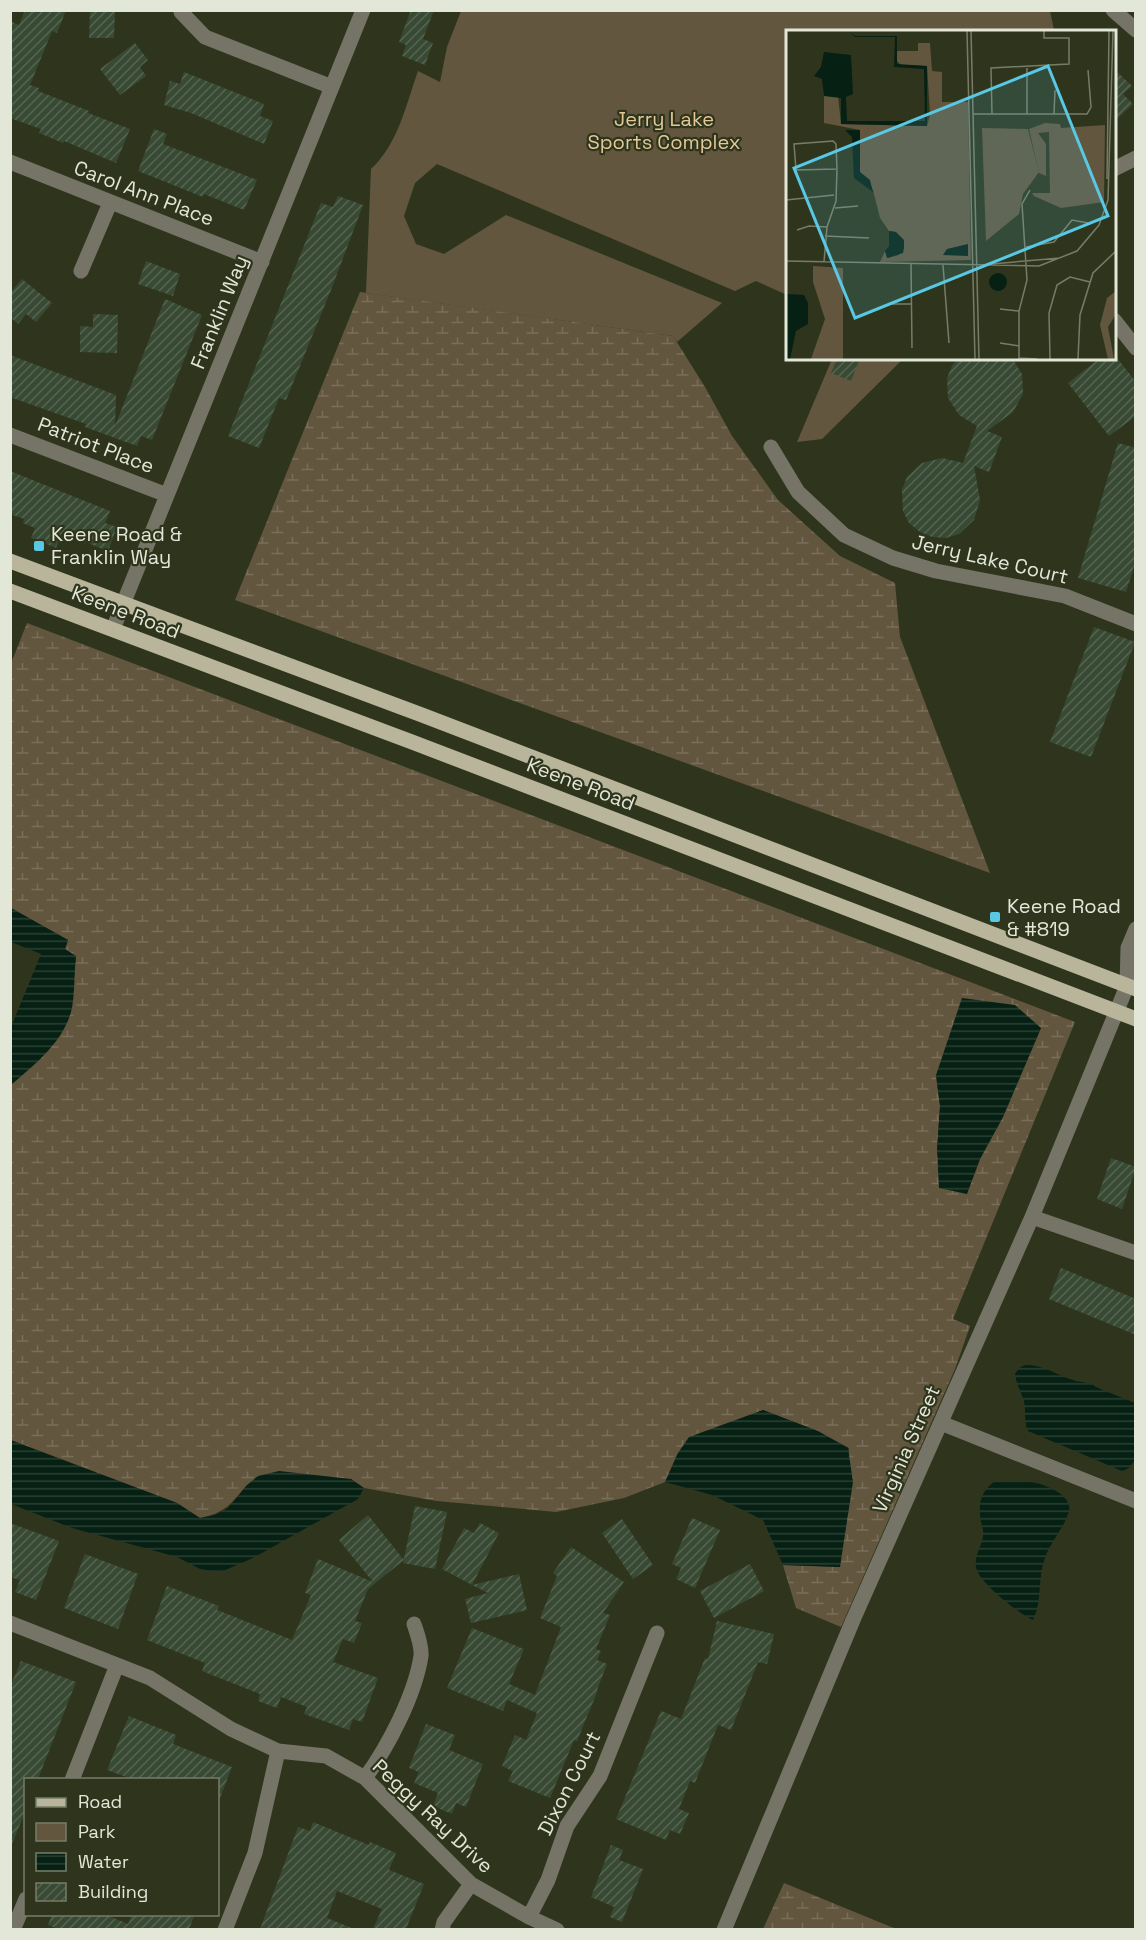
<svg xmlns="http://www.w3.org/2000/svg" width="1146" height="1940" font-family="'Space Grotesk',sans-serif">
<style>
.green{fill:#63563f}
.wetland{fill:url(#wetland-marsh);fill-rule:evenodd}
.water{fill:url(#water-rules)}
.building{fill:url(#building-hatch)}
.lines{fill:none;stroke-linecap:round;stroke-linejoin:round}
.minor{stroke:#757467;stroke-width:15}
.major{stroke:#b8b59b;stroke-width:15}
.poi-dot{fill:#58c8e4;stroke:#2f351d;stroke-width:2}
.labels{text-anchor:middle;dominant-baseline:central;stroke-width:4.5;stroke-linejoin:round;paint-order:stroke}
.park-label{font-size:20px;fill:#e3c896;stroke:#2f351d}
.street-label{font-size:20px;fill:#e3e7d8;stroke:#2f351d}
.poi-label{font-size:20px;fill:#e3e7d8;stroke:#2f351d;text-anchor:start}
.inset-road{fill:none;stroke:#777c68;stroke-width:1.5}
.view{fill:#58c8e4;fill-opacity:0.15;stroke:#58c8e4;stroke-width:3}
.inset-edge{fill:none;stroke:#e3e7d8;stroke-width:3}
</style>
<defs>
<pattern id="wetland-marsh" width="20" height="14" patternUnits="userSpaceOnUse" patternTransform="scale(1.5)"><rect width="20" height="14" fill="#63563f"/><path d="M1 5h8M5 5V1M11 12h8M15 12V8" fill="none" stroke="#796e5a"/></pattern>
<pattern id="water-rules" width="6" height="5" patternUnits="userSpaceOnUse" patternTransform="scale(1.5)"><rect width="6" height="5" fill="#062013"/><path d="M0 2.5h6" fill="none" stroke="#2a4035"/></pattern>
<pattern id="building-hatch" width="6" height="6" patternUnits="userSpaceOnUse" patternTransform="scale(1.5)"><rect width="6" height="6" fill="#384a34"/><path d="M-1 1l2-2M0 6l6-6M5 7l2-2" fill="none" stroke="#556451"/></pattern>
</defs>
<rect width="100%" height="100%" fill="#2f351d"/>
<!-- green -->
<path class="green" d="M461,11h589l4,19 -266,2 -1,263 -31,-14 -21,10 -298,-127 -22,19 -11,33 12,28 28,10 62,-39 216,88 -45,39 -4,-6 -307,-43 5,-124c27,-25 35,-64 47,-98l22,11 7,-35z
M832,359h71l-81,80 -25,3z"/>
<!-- wetland -->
<path class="wetland" d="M360,292l313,44 32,51 27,49 46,64 62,56 55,27 5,54 90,236 -755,-273z
M27,623l1048,399 -122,297 17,7 -15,43 -114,258 -45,-19 -13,-43 57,2 9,-119 -32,-17 -54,-21 -85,43 -13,29 -41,16 -68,14 -119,-11 -73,-13 -13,-9 -104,6c-17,20 -21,27 -47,33l-23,-15 -166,-63v-355l29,-26 34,-86 2,-16 -11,-8 3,-9 -57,-32 -1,-242zM1041,1028l-38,89 -23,42 -13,34 -30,-44 3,-43 -4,-31z
M784,1883l112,46h-133z"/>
<!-- water -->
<path class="water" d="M11,908l57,32 -3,9 11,7c-2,17 -1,36 -4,52 -7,33 -38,57 -61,77v-58l30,-73 -30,-12z
M962,998l53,7 26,23 -38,89 -23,42 -13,35 -28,-6 -2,-39 3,-43 -4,-31z
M1025,1365c17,-1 32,10 48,15 8,3 17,1 23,7l39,16v57l-6,8 -7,3 -94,-40c-5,-11 -1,-22 -5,-33 -3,-8 -7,-15 -8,-24l4,-6z
M763,1410l55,21 30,17 5,34 -13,85 -57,-2 -20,-45 -51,-25 -47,-13 13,-29 11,-16z
M10,1440l167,63 23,15 15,-3 13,-7 19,-23 11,-9 21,-5 72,8 13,9 -6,11 -105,59 -32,14 -21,-3 -23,-12 -105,-29 -61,-24z
M995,1481c13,1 29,-1 41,2 13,3 36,13 33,28 -5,18 -20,32 -25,50 -6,18 -2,42 -11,59 -14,-6 -55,-38 -57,-53 -2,-12 6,-21 7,-31 1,-4 -1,-10 -2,-14 -3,-18 -1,-30 14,-41z"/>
<!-- building -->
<path class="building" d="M25,10h41l-9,23 -5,-2 -22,54 9,3 -1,3 51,20 -1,2 42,16 -14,34 -52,-22 -1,2 -24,-10 2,-4 -31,-11v-97l9,4z
M90,10h25l-1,28h-25z
M411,10h23l-11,29 10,4 -8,22 -23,-9 4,-11 -7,-3z
M135,43l13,17 -8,7 6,9 -26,19 -20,-26z
M1114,69l18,17 -9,8 10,10 -19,18z
M184,72l80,32 -4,12 13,5 -9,23 -73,-31 -27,-8 6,-24 10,3z
M154,129l13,5 -4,10 94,36 -13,30 -40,-16 -1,3 -65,-26z
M338,196l25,9 -32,85 -45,110 -7,-2 -20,50 -31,-12 93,-233 12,4z
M146,261l34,13 -7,22 -35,-12z
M22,279l30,24 -16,19 -10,-8 -8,10 -8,-7v-24z
M165,299l37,16 -50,125 -11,-4 -4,10 -52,-19 1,-3 -76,-27v-42l106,40 -1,31z
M93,314l25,1 -1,38 -37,-1v-26l13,1z
M837,358h23l-9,23 -20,-8z
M958,358h54l10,16 1,20 -10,18 -26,19 15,6 -13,35 -15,-6 6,34 -6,20 -15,14 -13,4 -14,-1 -12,-5 -11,-9 -6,-12 -1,-21 5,-13 15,-14 20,-5 21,5 14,-37 -18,-11 -11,-17 -1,-20 5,-12z
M1100,358h17l19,24v34l-27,20 -41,-53z
M1118,443l18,5v112l-10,32 -48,-14z
M10,471l100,40 -5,12 12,4 -9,24 -46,-18 -6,15 -25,-10 4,-10 -12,-5 1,-4 -14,-5z
M1094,627l41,15 -44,115 -41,-15z
M1111,1158l25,9 -14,42 -25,-10z
M1061,1268l75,31v36l-87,-36z
M415,1506l32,6 -12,57 -32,-6z
M368,1515l36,45 -36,29 -13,32 7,2 -8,20 -11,-4 -10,23 45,16 -16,44 -9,-3 -4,11 -45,-16 3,-7 -26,-10 -4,11 -19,-7 2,-7 -58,-23 3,-8 -58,-23 20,-54 52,20 -2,4 75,30 19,-45 -6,-2 13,-34 55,23 -34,-42z
M692,1518l28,12 -25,58 -19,-9 5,-11 -9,-4z
M622,1519l31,46 -20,14 -31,-46z
M10,1523l49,18 -23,59 -21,-8 5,-12 -10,-3z
M480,1523l19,10 -27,52 -30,-16 22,-41 10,5z
M571,1547l53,35 -21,31 7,2 -14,34 5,2 -4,9 10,4 -10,26h1l-21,51 -3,-1 -24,58 -42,-17 5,-10 -11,-5 13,-31 11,5 11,-27 -30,-13 -4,11 -56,-23 25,-60 52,21 -15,35 26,11 26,-68 -21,-9 17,-42 -4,-3z
M85,1554l53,20 -20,55 -54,-21z
M750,1564l14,27 -50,27 -14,-27z
M519,1574l8,36 -56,13 -6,-24 23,-6 -16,-8z
M717,1621l57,13 -7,30 -9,-2 -27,68 -13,-5 -23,58 -5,-2 -11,28 10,4 -9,21 -10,-4 -4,10 -50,-21 45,-108 20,8 24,-61 3,1z
M21,1661l55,21 -38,97h-12v31l-15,36 -1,-159z
M129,1716l47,19 -3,9 59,23 -14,36v-24h-86l-25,-9z
M426,1724l29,11 -6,15 34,14 -17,43 -10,-4 -4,11 -19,-8 5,-13 -24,-10 5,-11 -10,-4z
M313,1822l56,23 1,-3 26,11 -7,17 35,14 -18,45h-33l9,-20 -45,-18 -10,27 27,11h-94l38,-102 12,4z
M611,1845l12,5 -4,10 24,9 -21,53 -12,-5 4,-10 -23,-10z
M52,1914h52l24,10 4,-10h63l-6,15h-131l-10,-4z"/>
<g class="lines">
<!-- minor -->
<path class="minor" d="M1113,10l23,20
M181,12l24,25 127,50
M10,162l252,100
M1114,169l22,-11
M81,271l29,-68
M1114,320l22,28
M10,435l157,60
M771,447l27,45 46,43 49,23 43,13 129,25 71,28
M113,629l250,-619
M1127,986l1,-38 8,-19
M1032,1217l104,36
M941,1423l195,78
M10,1623l107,42 -45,115
M117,1665l33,13 81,51 47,22 48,5 39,22 106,106 58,33 28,13
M365,1778c23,-31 50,-83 56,-122 1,-10 -4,-23 -7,-32
M529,1917l19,-37 19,-54 33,-50 57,-143
M13,1930l13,-31
M225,1930l30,-77 23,-102
M442,1930l2,-8 27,-38
M724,1930l129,-310 179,-403 95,-231 9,-10"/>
<!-- major -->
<path class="major" d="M10,561l412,154 714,274
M10,591l402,151 724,277"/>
</g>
<!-- markers -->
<g class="poi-dot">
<rect x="33" y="540" width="12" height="12" rx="3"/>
<rect x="989" y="911" width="12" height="12" rx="3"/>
</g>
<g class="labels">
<!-- park labels -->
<g class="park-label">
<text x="664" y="119">Jerry Lake<tspan x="664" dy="23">Sports Complex</tspan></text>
</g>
<!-- street labels -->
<g class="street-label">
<text transform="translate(144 193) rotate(21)">Carol Ann Place</text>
<text transform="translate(219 312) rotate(-68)">Franklin Way</text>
<text transform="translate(96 445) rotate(21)">Patriot Place</text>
<text transform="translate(990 559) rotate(13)">Jerry Lake Court</text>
<text transform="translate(126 612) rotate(21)">Keene Road</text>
<text transform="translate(581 784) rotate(21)">Keene Road</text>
<text transform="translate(906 1449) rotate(-66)">Virginia Street</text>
<text transform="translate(569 1783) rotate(-63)">Dixon Court</text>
<text transform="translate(433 1816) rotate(43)">Peggy Ray Drive</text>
</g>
<!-- poi labels -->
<g class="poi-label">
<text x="51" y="534">Keene Road &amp;<tspan x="51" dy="23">Franklin Way</tspan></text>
<text x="1007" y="906">Keene Road<tspan x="1007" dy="23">&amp; #819</tspan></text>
</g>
</g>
<!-- overview -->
<g transform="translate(786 30)">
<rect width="330" height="330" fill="#2f351d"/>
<path d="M259,93l15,1 1,4 44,-3 -1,77 -43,6 -27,-12 -2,-3h18l-1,-61 -11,1 8,11v32l-7,-3 -10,-44z" fill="#63563f"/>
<path d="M132,13h12l2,28 10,1v30h26l3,158 -91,2 5,-11 3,7 11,-3 -3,-23 -7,-1 -9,-13 -7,-28 -13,-18v-42l-36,-7v-27l14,-1 3,29 86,2 3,-11 -3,-49 -26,-1 -5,-5 1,-9h21zM196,98l46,1 11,43 -16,22 -4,20 -33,27zM27,236l30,2v91h-32l14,-40 -12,-37zM330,261v23l-8,13 6,32h-6l-8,-34 7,-27z" fill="#63563f"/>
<path d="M63,1l6,5h42v28l30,2v60l-86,-2v-26l-17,-2 -2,-17 -8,-3 7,-9 3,-15 27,3 2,39 -7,3 1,24h78l-1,-52 -30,-2 1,-30h-40zM59,100h15v42l10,8 3,12 -19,-14 -2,-41zM103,201l7,1 8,8v8l-1,5 -16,5 -2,-7 4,-5zM182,214v12l-25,-1 4,-6zM203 252a9 9 0 1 1 18 0a9 9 0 1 1-18 0ZM0,264l18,1 4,8v21l-12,7 -6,28h-4z" fill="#062013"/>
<path class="inset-road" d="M181,1l8,328M185,1l8,328M241,38v46M187,84h114l4,-7 -3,-37M206,84l-1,-46 78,-4v-26h-25v-7M268,84l1,-24M47,111l3,3 1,25 -41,1 -2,-26zM321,149l2,-148M0,170l48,-5M49,178l23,-2M11,200l12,-4 18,1M39,206l44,2M240,217l28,-5 18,-22 16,3M0,231l253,5 38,-15 22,-26 9,-25 5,-169M38,232l3,-35 9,-26 1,-32M125,234l1,84M157,235l6,78M194,235l80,-7M106,274h20M214,279l19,2M214,313l19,3M233,328l18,1M233,329v-48l8,-31 -5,-76 8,-14M264,329l-1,-46 8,-28 13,-8 20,5M292,329l2,-44 13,-42 23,-22"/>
<path class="view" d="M262,36l60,150 -253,102 -61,-150z"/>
<rect width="330" height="330" class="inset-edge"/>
</g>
<!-- border -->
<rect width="1146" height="1940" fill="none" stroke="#e3e7d8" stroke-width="24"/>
<!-- legend -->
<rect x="24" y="1778" width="195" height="138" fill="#2f351d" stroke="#777c68" stroke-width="1.5"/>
<rect x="36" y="1798" width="30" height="9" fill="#b8b59b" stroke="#777c68" stroke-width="1.5"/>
<text x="78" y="1808" font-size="18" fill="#e3e7d8">Road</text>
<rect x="36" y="1823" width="30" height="18" fill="#63563f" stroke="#777c68" stroke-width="1.5"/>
<text x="78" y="1838" font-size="18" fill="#e3e7d8">Park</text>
<rect x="36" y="1853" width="30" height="18" fill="url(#water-rules)" stroke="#777c68" stroke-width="1.5"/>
<text x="78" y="1868" font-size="18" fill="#e3e7d8">Water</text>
<rect x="36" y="1883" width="30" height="18" fill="url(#building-hatch)" stroke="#777c68" stroke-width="1.5"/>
<text x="78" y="1898" font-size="18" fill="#e3e7d8">Building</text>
</svg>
